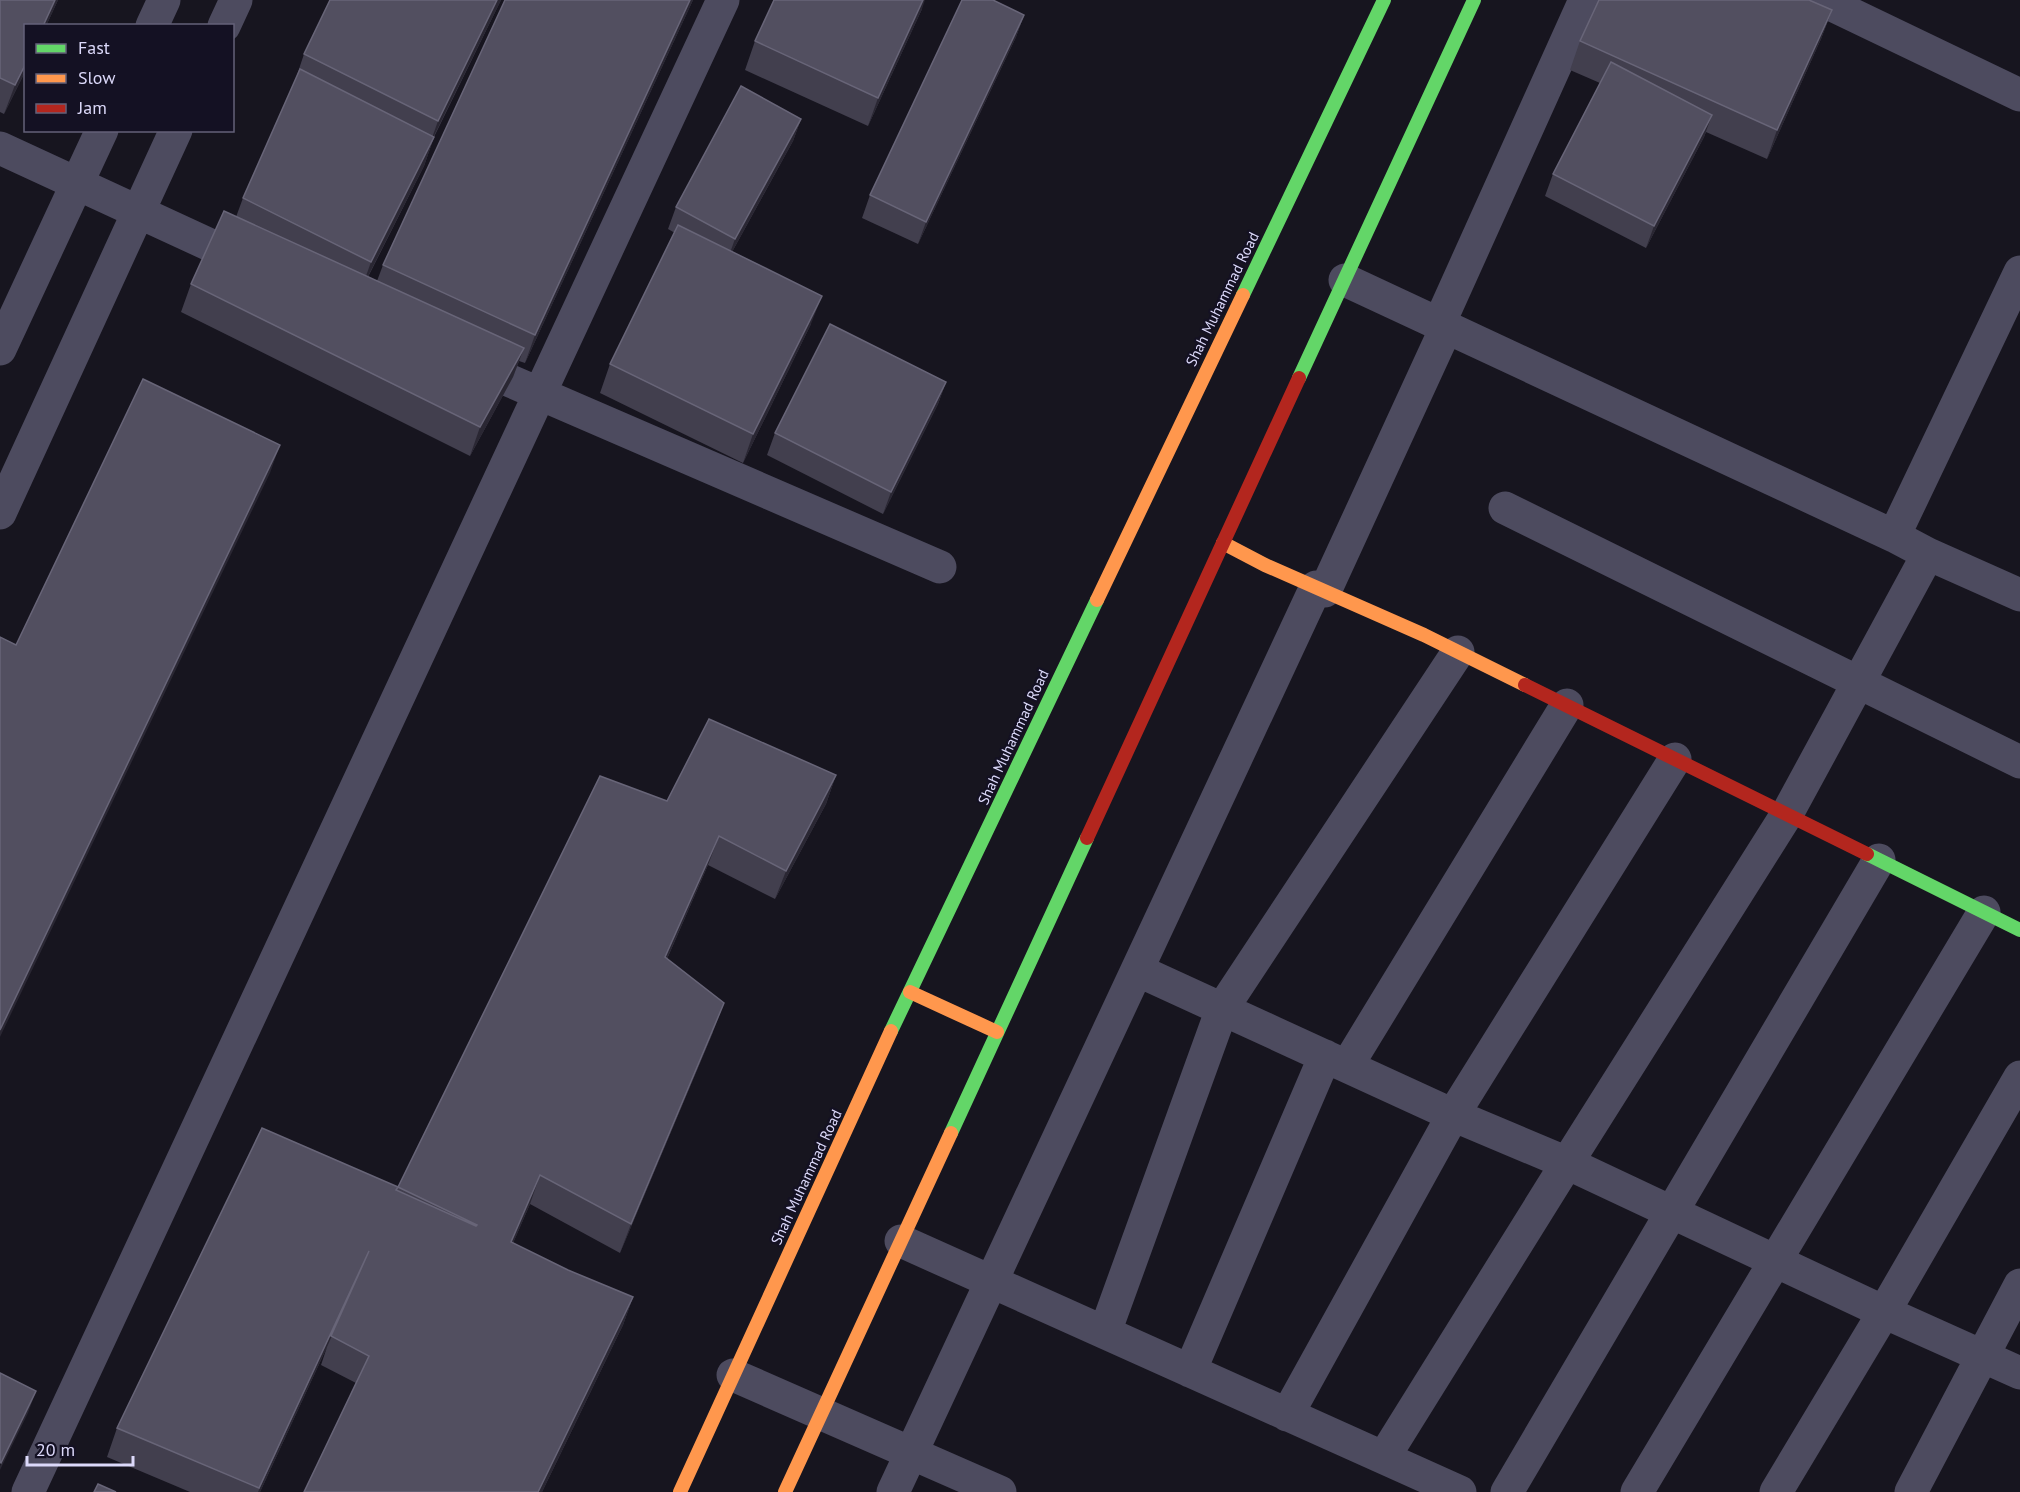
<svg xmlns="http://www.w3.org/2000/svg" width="2020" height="1492" font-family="'PT Sans',sans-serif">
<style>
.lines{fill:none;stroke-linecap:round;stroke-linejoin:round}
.street{stroke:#4d4b5f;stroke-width:33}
.fast{stroke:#63d668;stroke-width:14}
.slow{stroke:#ff974d;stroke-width:14}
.jam{stroke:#b3261e;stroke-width:14}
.wall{fill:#423f4e}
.shaded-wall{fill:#2a2733}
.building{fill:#524f60;stroke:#686578;stroke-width:1.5;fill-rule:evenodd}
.labels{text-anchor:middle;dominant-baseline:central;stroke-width:4.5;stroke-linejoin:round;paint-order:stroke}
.street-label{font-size:15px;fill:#dcd9fa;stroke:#141123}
</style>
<rect width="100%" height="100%" fill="#17151f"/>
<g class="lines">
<!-- street -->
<path class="street" d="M1822,0l198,95
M152,26l12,-26
M224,26l12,-26
M0,148l249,115
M1345,280l549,256 34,18 92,41
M1439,324l146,-324
M0,349l102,-219
M471,364l469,203
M1505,508l515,254
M0,513l176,-383
M1894,536l126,-264
M1325,591l121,-263
M1137,970l316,145 114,48 317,149 136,61
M1347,1066l220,-361
M901,1241l559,251
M1105,1332l117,-323 236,-357
M1190,1371l135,-315
M733,1375l267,117
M1287,1415l166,-300 222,-356
M1384,1457l183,-294 220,-349 141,-260
M28,1492l695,-1492
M893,1492l423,-905
M1507,1492l372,-632
M1637,1492l347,-580
M1776,1492l108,-180 136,-235
M1911,1492l109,-207"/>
<!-- fast -->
<path class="fast" d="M1243,295l141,-295
M1299,378l175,-378
M1867,854l153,76
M891,1031l206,-431
M951,1133l136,-295"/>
<!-- slow -->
<path class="slow" d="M1223,543l42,22 159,70 101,50
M1097,600l146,-305
M910,992l87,40
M680,1492l211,-461
M785,1492l166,-359"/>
<!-- jam -->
<path class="jam" d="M1525,685l342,169
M1087,838l212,-460"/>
</g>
<!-- wall -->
<path class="wall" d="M0,0h58l-12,26h-20v44l-22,44 -4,-2z
M330,0h171l-67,137 -10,29 -56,111 9,4 6,-16 122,-265h188l-168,363 -6,-2 -6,16 -43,79 -289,-144 10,-28 45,-67 7,-19 52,-117 9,-27z
M922,9l-54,117 -123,-56 10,-29z
M1832,10l-11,29 -54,120 -61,-27 -2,5 -58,111 -101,-52 8,-22 47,-91 -30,-13 10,-29z
M1024,15l-8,22 -98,207 -56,-26 8,-23z
M801,119l-8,22 -61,111 79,72 -68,139 -143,-70 10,-29 65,-131 -7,-4 8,-22z
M946,382l-8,22 -55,110 -116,-59 8,-22z
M836,775l-10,29 -51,95 -67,-34 -41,94 46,73 -93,221 -90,-49 -17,39 55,27 65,27 -10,28 -81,167h-238l52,-109 -35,-18 6,-18 -67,145h-70l-83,-35 10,-29 281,-241 269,-386z"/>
<!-- shaded-wall -->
<path class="shaded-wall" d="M55,0h3l-12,26h-3z
M497,0h4l-73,148 6,-11 -10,29 -63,124 10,-28 57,-113 10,-28z
M690,0h3l-168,363 10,-28z
M923,0h2l-3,9 -54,117 10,-28z
M1832,10l-11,29 -54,120 10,-29z
M1024,15l-8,22 -98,207 8,-22z
M26,63v7l-22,44 11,-29z
M1712,115l-8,22 -58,111 8,-22z
M801,119l-8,22 -66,120 8,-22z
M822,296l-11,28 -68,139 10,-29z
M524,348l-11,29 -43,79 10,-29z
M946,382l-8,22 -55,110 8,-22z
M280,445l-10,28 -270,564v-7z
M836,775l-10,29 -51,95 11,-28z
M719,836l-11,29 -53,121 10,-29z
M724,1003l-11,29 -93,221 11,-29z
M540,1175l-10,29 -29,67 10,-29z
M369,1251l-42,96 -67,145h-2z
M633,1297l-10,28 -81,167h-4z
M36,1391l-8,22 -28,57v-4z"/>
<!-- building -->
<path class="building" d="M0,0h55l-12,26h-17v37l-11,22 -15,-7z
M330,0h167l-59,121 -134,-67z
M505,0h185l-155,335 -152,-70z
M774,0h149l-45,98 -123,-57z
M962,0h31l31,15 -98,207 -56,-27z
M1599,0h210l23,10 -55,120 -197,-89z
M1611,62l101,53 -58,111 -101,-52z
M300,69l134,68 -63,125 -128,-64z
M741,86l60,33 -66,120 -59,-32z
M224,211l300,137 -44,79 -289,-143z
M678,225l144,71 -69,138 -143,-70z
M830,324l116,58 -55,110 -116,-59z
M143,379l137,66 -280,585v-393l16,8z
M709,719l127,56 -50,96 -67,-35 -54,121 59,46 -93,221 -91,-49 -29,67 57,28 65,27 -95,195h-234l65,-136 -38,-20 38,-85 -110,237 -142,-60 145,-300 136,59 202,-411 67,25zM398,1187l79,38 -1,1 -80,-36z
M0,1373l36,18 -35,72 -1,-1z
M98,1484l18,8h-22z"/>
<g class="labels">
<!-- street labels -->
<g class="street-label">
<text transform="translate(1222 299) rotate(-64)">Shah Muhammad Road</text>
<text transform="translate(1013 737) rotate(-65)">Shah Muhammad Road</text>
<text transform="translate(806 1177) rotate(-65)">Shah Muhammad Road</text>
</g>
</g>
<!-- legend -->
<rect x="24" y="24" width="210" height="108" fill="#141123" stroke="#646179" stroke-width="1.5"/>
<rect x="36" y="44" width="30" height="9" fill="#63d668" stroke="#646179" stroke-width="1.5"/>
<text x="78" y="54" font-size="18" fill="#dcd9fa">Fast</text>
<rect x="36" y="74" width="30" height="9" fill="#ff974d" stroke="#646179" stroke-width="1.5"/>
<text x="78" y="84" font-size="18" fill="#dcd9fa">Slow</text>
<rect x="36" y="104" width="30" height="9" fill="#b3261e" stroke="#646179" stroke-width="1.5"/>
<text x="78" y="114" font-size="18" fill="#dcd9fa">Jam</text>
<!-- scale -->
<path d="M27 1456v9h106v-9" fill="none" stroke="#dcd9fa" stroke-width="3"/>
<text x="36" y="1456" font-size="18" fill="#dcd9fa" stroke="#141123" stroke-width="4.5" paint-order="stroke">20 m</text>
</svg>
